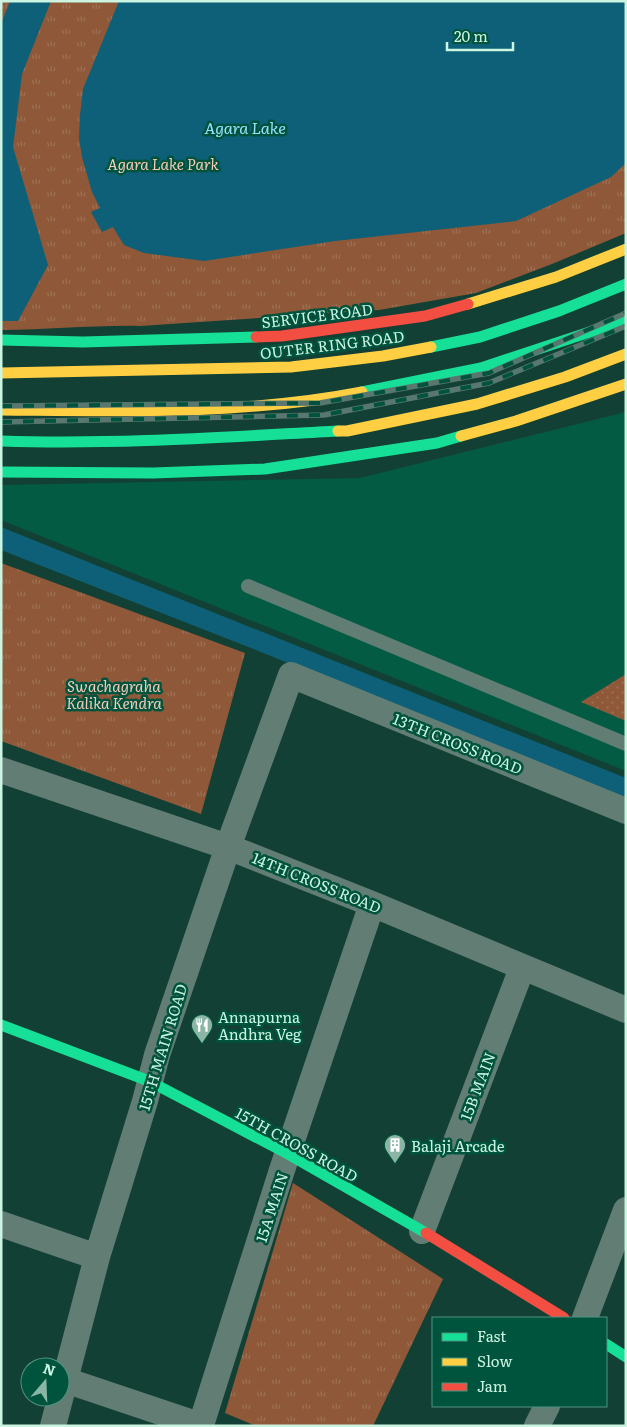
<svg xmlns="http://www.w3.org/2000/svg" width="627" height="1427" font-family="Literata,serif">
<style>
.built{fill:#035b43}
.grass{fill:url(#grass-dots)}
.park{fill:url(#park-tufts)}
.water{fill:#0d6077}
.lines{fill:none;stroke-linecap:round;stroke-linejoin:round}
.lane{stroke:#617d74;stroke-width:14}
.street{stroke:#617d74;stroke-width:26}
.fast{stroke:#16e098;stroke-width:11}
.slow{stroke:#ffcf43;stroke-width:11}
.jam{stroke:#f24e42;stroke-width:11}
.rail-casing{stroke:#58776e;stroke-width:5.5}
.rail{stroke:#00533c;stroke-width:4;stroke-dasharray:11;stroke-linecap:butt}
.labels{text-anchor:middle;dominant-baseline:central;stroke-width:5;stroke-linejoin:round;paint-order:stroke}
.park-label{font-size:15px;font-style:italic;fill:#f6cbb8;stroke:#00533c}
.street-label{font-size:15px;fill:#cbf5e2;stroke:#00533c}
.poi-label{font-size:15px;fill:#cbf5e2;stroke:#00533c;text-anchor:start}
.water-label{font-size:16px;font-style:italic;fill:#99e0fe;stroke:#00533c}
</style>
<defs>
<pattern id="grass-dots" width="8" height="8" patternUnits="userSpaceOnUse" patternTransform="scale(1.25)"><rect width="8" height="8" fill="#8f5839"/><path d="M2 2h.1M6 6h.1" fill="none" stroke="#9d7155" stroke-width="1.8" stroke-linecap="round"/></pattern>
<pattern id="park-tufts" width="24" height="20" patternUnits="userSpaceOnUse" patternTransform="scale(1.25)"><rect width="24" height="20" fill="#8f5839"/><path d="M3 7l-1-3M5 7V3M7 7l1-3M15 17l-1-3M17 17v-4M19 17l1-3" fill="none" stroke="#9d7155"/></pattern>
</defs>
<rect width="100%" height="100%" fill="#134034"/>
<!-- built -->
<path class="built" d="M626,411v263l-44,28 44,19v50l-625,-251v-35l359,-7 258,-64z"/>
<!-- grass -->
<path class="grass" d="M626,674v47l-45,-19z"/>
<!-- park -->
<path class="park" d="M1,1h625v232l-74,31 -76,29 -97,17 -239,16c-47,-1 -92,4 -139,4z
M1,563l244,90 -44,161 -200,-73z
M293,1183l150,96 -70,147h-117l-31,-13z"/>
<!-- water -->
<path class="water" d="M10,1h41l-29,73 -9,73 35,118 -30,56h-17v-297z
M119,1h507v162l-15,14 -95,44 -181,20 -131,20 -60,-8 -20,-8 -11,-18 -11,5 -11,-20 9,-4 -8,-16 -10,-35 -3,-19 1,-23 3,-26z
M1,527l625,251v22l-370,-150 -255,-100z"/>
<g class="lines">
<!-- lane -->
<path class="lane" d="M248,586l378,158"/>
<!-- street -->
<path class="street" d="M1,770l227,77 144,57 254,106
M1,1224l96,33
M422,1231l100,-263
M585,1318l41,-108
M65,1380l137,46
M201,1425l81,-255 90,-266
M53,1426l44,-169 48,-156 12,-46 71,-208 63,-172 335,136
M537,1426l10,-20"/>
<!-- fast -->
<path class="fast" d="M1,340l82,2 173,-5
M431,347l49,-10 79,-26 67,-27
M362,392l119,-24 145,-48
M1,441c112,4 225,-4 337,-10
M1,472l152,1 112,-4 172,-26 24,-7
M1,1025l148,56 139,73 138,79
M606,1344l20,13"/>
<!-- slow -->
<path class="slow" d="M468,304l88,-27 70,-28
M1,373l290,-6 92,-11 48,-9
M1,410c120,1 243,5 361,-18
M338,431h9l130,-27 88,-27 61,-23
M461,436l55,-15 110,-37"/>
<!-- jam -->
<path class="jam" d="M256,337l26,-1 143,-20 43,-12
M426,1233l138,85"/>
<!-- rail casing -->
<g class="rail-casing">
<path id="rail" d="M1,406l319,-3 169,-30 137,-60
M1,422l323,-7 165,-32 137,-57"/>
</g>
<!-- rail -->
<use href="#rail" class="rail"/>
</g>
<!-- icons -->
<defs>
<g id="restaurant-pin" transform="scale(1.125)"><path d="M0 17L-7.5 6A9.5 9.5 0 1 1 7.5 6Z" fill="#8bb6a5" stroke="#00533c"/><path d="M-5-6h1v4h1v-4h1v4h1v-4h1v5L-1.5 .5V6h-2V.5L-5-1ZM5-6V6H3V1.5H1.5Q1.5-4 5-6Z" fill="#fff"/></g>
<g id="building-pin" transform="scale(1.125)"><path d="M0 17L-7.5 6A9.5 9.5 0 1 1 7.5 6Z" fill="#8bb6a5" stroke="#00533c"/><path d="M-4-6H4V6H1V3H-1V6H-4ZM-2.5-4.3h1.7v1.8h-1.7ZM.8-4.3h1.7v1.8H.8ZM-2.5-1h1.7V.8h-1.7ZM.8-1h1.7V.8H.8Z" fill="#fff"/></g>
</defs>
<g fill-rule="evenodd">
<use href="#restaurant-pin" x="202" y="1025"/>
<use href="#building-pin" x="395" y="1145"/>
</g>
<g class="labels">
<!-- park labels -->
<g class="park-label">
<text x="163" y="163">Agara Lake Park</text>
<text x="114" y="685">Swachagraha<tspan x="114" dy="17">Kalika Kendra</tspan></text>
</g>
<!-- street labels -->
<g class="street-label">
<text transform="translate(317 315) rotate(-7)">SERVICE ROAD</text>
<text transform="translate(332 344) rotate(-7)">OUTER RING ROAD</text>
<text transform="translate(458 743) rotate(22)">13TH CROSS ROAD</text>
<text transform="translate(317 882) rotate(22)">14TH CROSS ROAD</text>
<text transform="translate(162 1047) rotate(-73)">15TH MAIN ROAD</text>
<text transform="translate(477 1086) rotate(-69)">15B MAIN</text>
<text transform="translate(297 1144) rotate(29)">15TH CROSS ROAD</text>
<text transform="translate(271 1207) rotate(-72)">15A MAIN</text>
</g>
<!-- poi labels -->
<g class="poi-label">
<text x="218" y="1016">Annapurna<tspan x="218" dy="17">Andhra Veg</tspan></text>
<text x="411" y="1145">Balaji Arcade</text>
</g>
<!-- water labels -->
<g class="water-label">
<text x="245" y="127">Agara Lake</text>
</g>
</g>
<!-- border -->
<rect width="627" height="1427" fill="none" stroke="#cbf5e2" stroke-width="5"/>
<!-- legend -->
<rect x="432" y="1317" width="175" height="90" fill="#00533c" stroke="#51947e"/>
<rect x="442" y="1333" width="25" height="8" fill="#16e098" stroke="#51947e"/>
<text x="477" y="1342" font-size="15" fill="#cbf5e2">Fast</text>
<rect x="442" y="1358" width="25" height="8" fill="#ffcf43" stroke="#51947e"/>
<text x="477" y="1367" font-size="15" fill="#cbf5e2">Slow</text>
<rect x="442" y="1383" width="25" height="8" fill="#f24e42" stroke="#51947e"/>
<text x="477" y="1392" font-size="15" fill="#cbf5e2">Jam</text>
<!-- north arrow -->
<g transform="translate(45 1382) rotate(19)"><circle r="24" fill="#00533c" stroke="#51947e"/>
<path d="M0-4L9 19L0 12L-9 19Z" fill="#8bb6a5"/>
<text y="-8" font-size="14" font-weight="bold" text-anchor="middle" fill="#cbf5e2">N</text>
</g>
<!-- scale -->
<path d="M447 42v8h66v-8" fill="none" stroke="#cbf5e2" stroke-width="2.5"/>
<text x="454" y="42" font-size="15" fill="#cbf5e2" stroke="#00533c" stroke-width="4" paint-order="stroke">20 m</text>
</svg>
